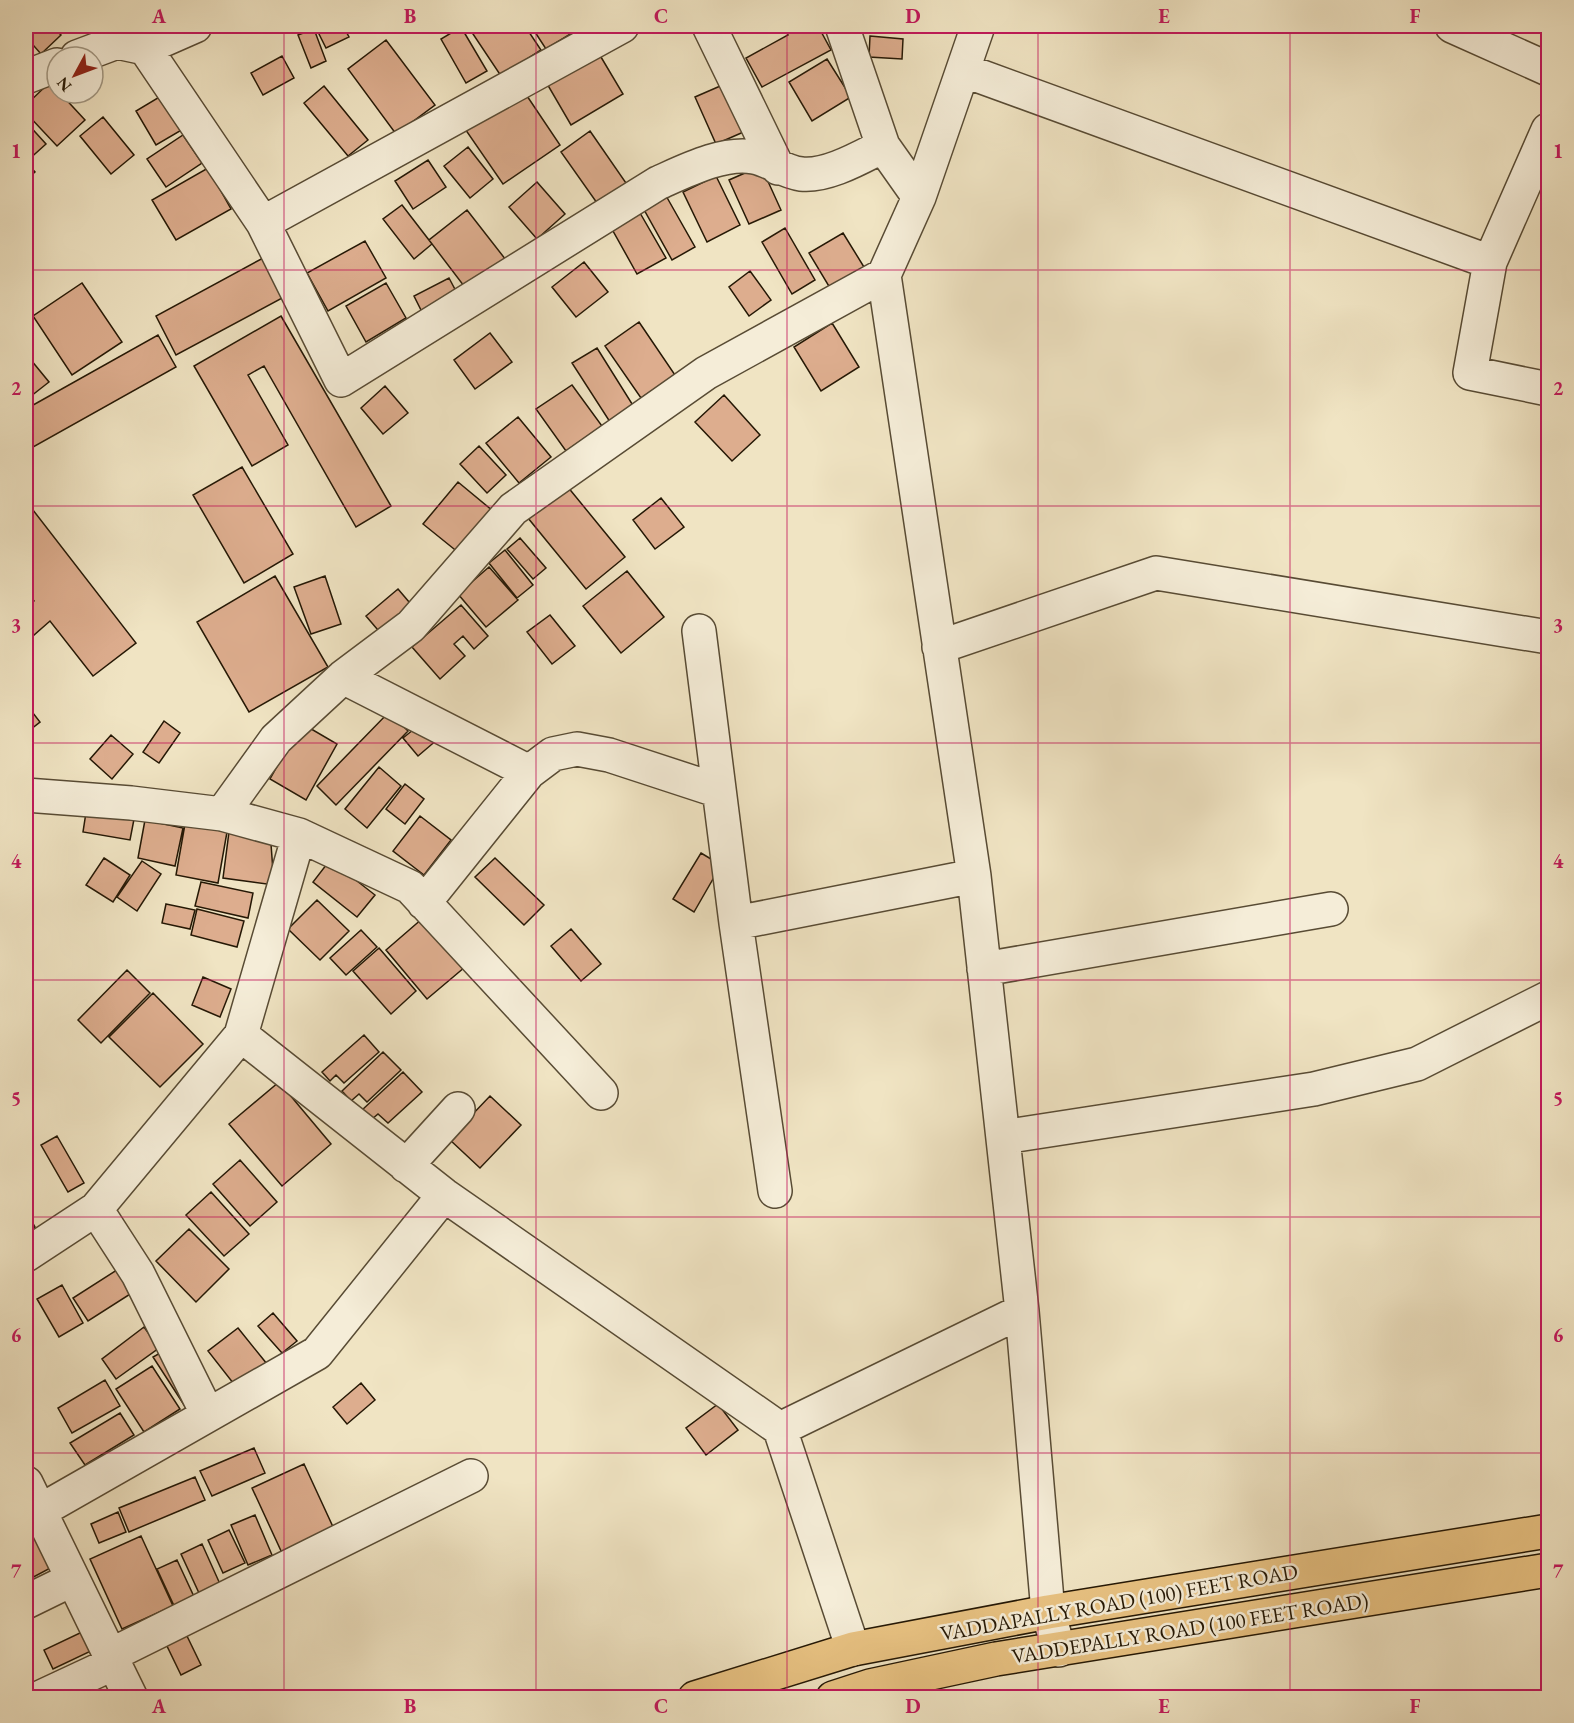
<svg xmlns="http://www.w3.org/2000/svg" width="1574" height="1723" font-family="'EB Garamond',serif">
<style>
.building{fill:#ddad8e;stroke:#251805;stroke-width:1.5}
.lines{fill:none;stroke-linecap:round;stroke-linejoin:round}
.minor-casing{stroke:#584b34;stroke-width:36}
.major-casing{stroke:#251805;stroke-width:36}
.minor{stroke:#f5edd8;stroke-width:33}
.major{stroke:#e8c282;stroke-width:33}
.grid{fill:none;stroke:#c2185b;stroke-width:1.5;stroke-opacity:0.55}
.labels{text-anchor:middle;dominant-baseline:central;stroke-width:5;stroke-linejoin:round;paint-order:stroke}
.street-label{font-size:21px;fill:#251805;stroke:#f5edd8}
.neatline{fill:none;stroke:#c2185b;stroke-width:2}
.grid-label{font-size:20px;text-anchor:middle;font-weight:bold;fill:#c2185b}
</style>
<rect width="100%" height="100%" fill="#f0e4c3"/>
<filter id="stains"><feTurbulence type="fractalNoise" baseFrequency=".00333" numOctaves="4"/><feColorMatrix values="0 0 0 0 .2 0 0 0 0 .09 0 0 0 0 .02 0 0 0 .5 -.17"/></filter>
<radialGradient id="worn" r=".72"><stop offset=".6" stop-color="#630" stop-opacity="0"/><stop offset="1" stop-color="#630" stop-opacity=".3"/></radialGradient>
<!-- building -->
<path class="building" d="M26,26h26l9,9 -20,19 -15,-17z
M136,26h24l-19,9z
M315,26h28l6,11 -23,11z
M480,26h45l16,24 -40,26 -30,-45z
M531,26h44l2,4 -31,19z
M783,26h35l13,24 -69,37 -16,-29 42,-23z
M461,27l26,44 -21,12 -25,-44z
M314,29l12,32 -15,7 -13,-33z
M870,36l33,3 -1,20 -33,-2z
M386,40l49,65 -39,29 -48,-65z
M598,52l25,42 -52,31 -25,-43z
M282,56l12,22 -31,17 -12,-22z
M827,59l24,38 -39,24 -23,-39z
M734,80l21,47 -39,17 -21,-47z
M50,82l7,8v3h3l25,27 -28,26 -31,-33v-8z
M324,86l44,54 -20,16 -44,-53z
M521,87l39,58 -57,39 -40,-58z
M166,93l19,35 -29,17 -20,-34z
M103,117l31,38 -23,19 -31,-38z
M26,122l20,22 -20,18 9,10 -8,7 -1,-2z
M590,131l36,52 -29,20 -36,-51z
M183,135l19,28 -36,24 -19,-28z
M468,147l25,32 -23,19 -26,-32z
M428,160l18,27 -33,22 -18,-28z
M761,166l20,44 -32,14 -20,-44z
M208,168l23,41 -55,31 -24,-40z
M716,176l24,49 -33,17 -24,-50z
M537,182l28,32 -28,25 -28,-32z
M665,194l30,53 -23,13 -30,-54z
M402,205l30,39 -18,15 -31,-40z
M636,206l30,52 -29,16 -29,-52z
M467,210l39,50 -39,30 -38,-50z
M785,228l30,52 -23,14 -30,-52z
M843,233l21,34 -34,21 -21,-35z
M365,241l21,37 -58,33 -21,-38z
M265,257l21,39 -110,59 -20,-39z
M584,262l24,30 -32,25 -24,-30z
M750,271l21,29 -22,16 -20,-29z
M449,278l9,17 -35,19 -9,-18z
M82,283l40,59 -50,33 -39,-59z
M386,283l20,35 -40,24 -20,-36z
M281,316l110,190 -35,21 -92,-161 -16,9 40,70 -36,21 -58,-100z
M639,322l36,53 -34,23 -36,-52z
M832,323l27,44 -38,24 -27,-44z
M490,333l22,29 -37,27 -21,-29z
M158,335l18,32 -150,84v-42z
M597,348l37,59 -24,15 -38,-59z
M31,360l18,22 -23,18v-36z
M572,385l30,41 -36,25 -30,-42z
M385,386l23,27 -25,21 -22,-26z
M724,395l36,40 -28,26 -37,-39z
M518,417l33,40 -32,26 -33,-40z
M479,446l27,29 -19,18 -27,-29z
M242,467l51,87 -49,29 -51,-88z
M458,482l35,29 -34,42 -36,-29z
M567,486l58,71 -39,32 -58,-71z
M661,498l23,29 -29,22 -22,-29z
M26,501l110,142 -43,33 -43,-55 -24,21v-34l8,-7 -8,-10z
M520,538l26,30 -13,11 -26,-30z
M505,550l28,35 -16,13 -28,-35z
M489,567l29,33 -32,27 -28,-33z
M627,571l37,46 -43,36 -38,-47z
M275,576l53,91 -79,45 -52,-90z
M325,576l16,48 -30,10 -17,-47z
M398,589l17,20 -32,27 -17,-20z
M461,605l27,31 -14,13 -11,-13 -9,8 11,12 -25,23 -28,-32z
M550,615l25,31 -23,18 -25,-32z
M26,704l14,18 -14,11z
M389,712l19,19 -72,74 -19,-19z
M164,721l16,12 -21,30 -16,-11z
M424,721l14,18 -20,17 -15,-18z
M301,723l36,21 -31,56 -36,-21z
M111,735l22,19 -21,25 -22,-20z
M379,767l22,19 -34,42 -22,-19z
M405,784l19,15 -19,25 -19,-15z
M87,806l48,8 -5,26 -47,-8z
M420,816l31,24 -27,35 -31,-24z
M145,820l38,8 -8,38 -37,-8z
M185,824l42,8 -9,51 -42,-8z
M229,832l42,12 3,41 -51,-7z
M701,853l20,12 -27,47 -21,-13z
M104,858l26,17 -17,27 -27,-17z
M495,858l49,47 -20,20 -49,-48z
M330,860l45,35 -18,22 -44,-35z
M142,861l19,13 -24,37 -20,-14z
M201,882l52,11 -5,25 -53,-12z
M317,900l32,31 -29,29 -32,-31z
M166,904l29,6 -5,19 -28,-6z
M197,909l47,12 -7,26 -46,-12z
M423,918l42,49 -38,32 -41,-49z
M571,929l30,35 -20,17 -30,-35z
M361,930l16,17 -31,28 -16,-17z
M379,948l37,43 -25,23 -38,-43z
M127,970l23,23 -49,50 -23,-23z
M203,977l28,12 -11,28 -28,-12z
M153,993l50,51 -43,43 -51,-50z
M364,1035l15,17 -35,31 -8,-8 -6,6 -8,-9z
M383,1052l18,18 -34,32 -8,-8 -8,7 -9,-10z
M403,1072l19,20 -34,31 -10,-9 -7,6 -9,-10z
M279,1082l52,62 -49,42 -53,-62z
M490,1096l31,29 -41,43 -31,-29z
M57,1136l27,47 -16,9 -27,-47z
M240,1160l37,42 -27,24 -37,-42z
M211,1192l38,42 -25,22 -38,-41z
M26,1211l9,16 -9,6z
M189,1229l40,40 -33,33 -40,-41z
M120,1268l15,23 -47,30 -15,-23z
M62,1285l21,38 -24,14 -22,-38z
M273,1313l24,28 -15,12 -24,-27z
M144,1327l15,21 -43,31 -14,-20z
M238,1328l29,36 -30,24 -29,-37z
M169,1348l19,63 -35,-54z
M152,1366l28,43 -36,23 -28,-43z
M105,1380l15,26 -48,27 -14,-25z
M361,1383l14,17 -28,24 -14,-17z
M718,1404l20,26 -32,25 -20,-27z
M120,1413l14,22 -49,30 -15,-22z
M254,1448l11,25 -53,23 -12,-25z
M304,1464l30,65 -52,24 -30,-65z
M195,1477l10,23 -76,32 -10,-24z
M118,1512l8,20 -27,11 -8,-19z
M255,1515l17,40 -24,10 -17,-40z
M36,1520l22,44 -32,17v-55z
M229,1530l16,33 -22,10 -15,-33z
M141,1536l32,70 -51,23 -32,-70z
M202,1544l18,40 -21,9 -18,-39z
M177,1560l19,41 -20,9 -19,-41z
M82,1632l9,19 -38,18 -9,-19z
M186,1634l15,31 -20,10 -15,-31z
M26,1666l7,17 -7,4z"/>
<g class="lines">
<!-- minor casing -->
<g class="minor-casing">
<path id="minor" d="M709,26l69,142
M842,26l41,120 36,51
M978,26l-59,171 -35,78 90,601 48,435 26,301 11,38
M1452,26l96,43
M145,48l118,175 78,157 317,-197c27,-12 66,-32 96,-26 16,3 30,15 47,17 26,3 60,-17 82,-28
M77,57l40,-15 28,6 50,-22
M963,70l527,192
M26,77l31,-12
M1548,130l-58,132 -20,111 78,16
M263,223l359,-197
M699,631l37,292
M939,647l217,-74 392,64
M343,677l186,95
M26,795l105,8 91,11 77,21 111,52 191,206
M222,814l54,-75 67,-62 68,-51 102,-117 193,-136 178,-98
M424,903l105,-131 24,-18 24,-5 32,6 110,36
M984,969l347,-60
M241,1035l203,160 336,234 73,220
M1003,1137l311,-48 103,-25 131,-66
M406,1166l52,-57
M775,1191l-39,-268 238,-47
M96,1209l42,65 70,141
M26,1255l70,-46 145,-174 58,-200
M780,1429l242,-118
M26,1483l105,215
M40,1511l277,-158 127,-158
M26,1602l47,-23
M109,1656l362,-180
M39,1698l75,-35"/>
</g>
<!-- major casing -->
<g class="major-casing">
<path id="major" d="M695,1698l158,-49 195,-37 500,-81
M833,1698l37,-12 126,-27 552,-89"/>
</g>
<!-- minor -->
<use href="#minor" class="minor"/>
<!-- major -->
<use href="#major" class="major"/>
</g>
<!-- grid -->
<path class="grid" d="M284,26v1672M536,26v1672M787,26v1672M1038,26v1672M1290,26v1672M26,270h1522M26,506h1522M26,743h1522M26,980h1522M26,1217h1522M26,1453h1522"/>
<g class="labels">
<!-- street labels -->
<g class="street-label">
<text transform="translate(1119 1602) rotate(-10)">VADDAPALLY ROAD (100) FEET ROAD</text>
<text transform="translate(1190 1628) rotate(-9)">VADDEPALLY ROAD (100 FEET ROAD)</text>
</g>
</g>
<!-- margin -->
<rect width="1574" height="1723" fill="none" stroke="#f0e4c3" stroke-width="66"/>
<!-- north arrow -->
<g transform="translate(75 75) rotate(229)"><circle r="28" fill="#f5edd8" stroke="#a29884" stroke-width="1.5"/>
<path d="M0-4.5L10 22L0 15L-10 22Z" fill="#8f2418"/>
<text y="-9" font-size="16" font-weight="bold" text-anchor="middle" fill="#251805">N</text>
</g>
<rect x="33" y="33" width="1508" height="1657" class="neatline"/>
<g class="grid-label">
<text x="159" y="23">A</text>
<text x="410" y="23">B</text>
<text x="661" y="23">C</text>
<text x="913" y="23">D</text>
<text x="1164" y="23">E</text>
<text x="1415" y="23">F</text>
<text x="16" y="158">1</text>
<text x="1558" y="158">1</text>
<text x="16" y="395">2</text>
<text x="1558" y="395">2</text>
<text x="16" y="632">3</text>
<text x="1558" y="632">3</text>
<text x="16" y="868">4</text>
<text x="1558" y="868">4</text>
<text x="16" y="1105">5</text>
<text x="1558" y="1105">5</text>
<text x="16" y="1342">6</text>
<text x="1558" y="1342">6</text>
<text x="16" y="1578">7</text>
<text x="1558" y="1578">7</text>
<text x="159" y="1713">A</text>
<text x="410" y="1713">B</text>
<text x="661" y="1713">C</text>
<text x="913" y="1713">D</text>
<text x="1164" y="1713">E</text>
<text x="1415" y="1713">F</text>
</g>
<rect width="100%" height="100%" filter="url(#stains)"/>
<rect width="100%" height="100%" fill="url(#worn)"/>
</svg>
